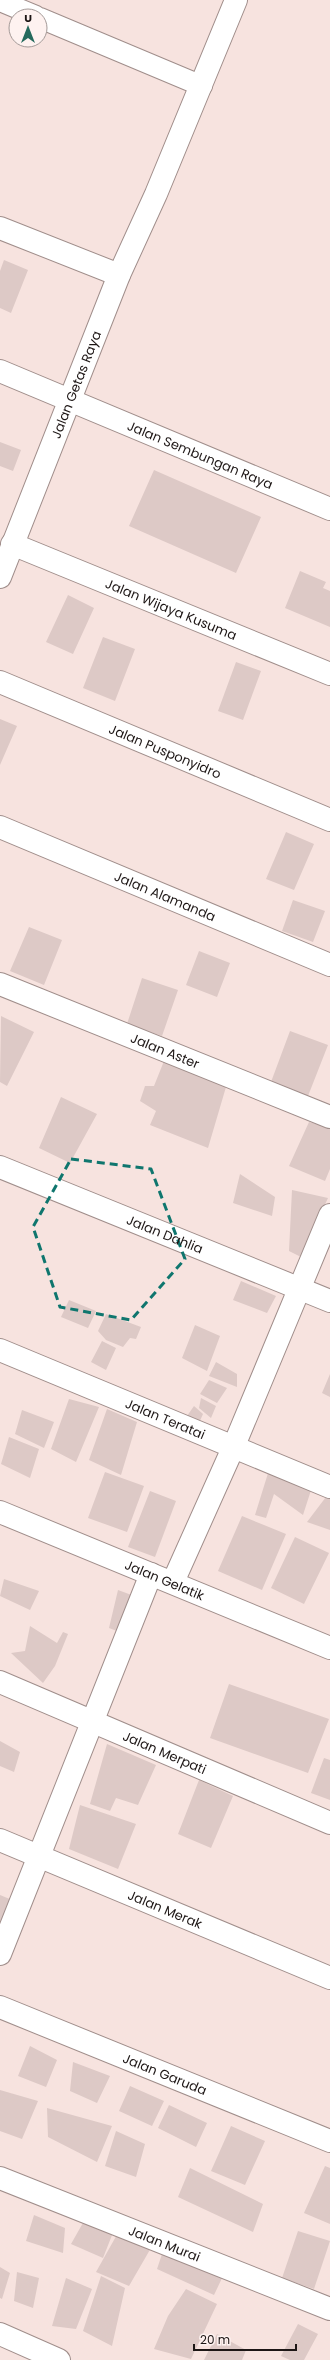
<svg xmlns="http://www.w3.org/2000/svg" width="330" height="2360" font-family="Poppins,sans-serif">
<style>
.building{fill:#ddc9c6}
.lines{fill:none;stroke-linecap:round;stroke-linejoin:round}
.lane-casing{stroke:#a08e8b;stroke-width:22}
.street-casing{stroke:#a08e8b;stroke-width:24}
.lane{stroke:#fff;stroke-width:20}
.street{stroke:#fff;stroke-width:22}
.marked{fill:none;stroke:#0f766e;stroke-width:3;stroke-dasharray:8 5;stroke-linejoin:round}
.labels{text-anchor:middle;dominant-baseline:central;stroke-width:3.5;stroke-linejoin:round;paint-order:stroke}
.street-label{font-size:13px;fill:#1d1615;stroke:#fef2f0}
</style>
<rect width="100%" height="100%" fill="#f7e3df"/>
<!-- building -->
<path class="building" d="M4,260l24,10 -17,43 -11,-5v-37z
M0,442l21,8 -8,21 -13,-5z
M154,470l107,47 -25,56 -107,-47z
M300,571l26,11 -3,6 7,3v36l-45,-19z
M68,595l26,13 -21,46 -27,-12z
M103,637l32,12 -20,52 -32,-13z
M236,662l25,9 -18,49 -25,-9z
M0,719l17,7 -17,39z
M286,832l28,12 -20,46 -28,-11z
M293,900l32,11 -12,31 -31,-11z
M29,927l33,13 -18,45 -34,-14z
M199,951l31,12 -13,34 -31,-12z
M142,978l36,12 -16,46 -35,-12z
M1,1016l33,16 -27,54 -7,-4z
M290,1031l38,14 -20,51 -37,-14z
M164,1061l62,26 -18,61 -58,-23 6,-14 -16,-10 5,-15h9z
M61,1097l36,17 -27,49 -31,-15z
M309,1122l21,6v41l-5,12 -36,-15z
M240,1174l35,23 -3,19 -39,-13z
M292,1190l36,8 -27,59 -12,-6z
M241,1281l35,15 -9,17 -34,-13z
M69,1300l27,11 -8,17 -27,-11z
M106,1314l35,13 -5,12 -6,-1 -7,9 -17,-7 -8,-9z
M195,1325l25,11 -13,35 -25,-13z
M102,1341l14,7 -10,22 -15,-8z
M216,1362l21,12v13l-28,-11z
M330,1374v23l-8,-4z
M209,1380l18,8 -10,15 -17,-9z
M201,1398l15,8 -5,12 -12,-10z
M69,1399l30,8 -23,55 -25,-13z
M194,1406l9,8 -4,9 -12,-7z
M107,1409l30,13 -16,53 -32,-15z
M22,1410l32,12 -10,26 -29,-14z
M9,1437l30,12 -9,29 -29,-14z
M269,1470l44,14 -10,31 -29,-21 -8,24 -11,-3z
M105,1472l39,14 -17,46 -39,-14z
M150,1491l26,10 -21,56 -27,-10z
M329,1493l1,1v36l-23,-8z
M242,1516l44,18 -24,56 -44,-19z
M295,1537l34,16 -25,51 -33,-16z
M4,1579l35,12 -9,19 -30,-14z
M118,1590l19,7 -12,37 -16,-6z
M30,1626l27,17 6,-11 5,2 -13,32 -12,17 -32,-30 14,-2z
M229,1684l100,35 -21,54 -98,-35z
M0,1741l20,11 -6,20 -14,-6z
M107,1744l49,21 -18,40 -22,-7 -6,13 -20,-7z
M324,1758l6,2v40l-19,-7z
M199,1780l34,16 -22,52 -33,-14z
M80,1805l56,19 -18,45 -49,-20z
M0,1895l17,7 -17,37z
M30,2046l27,14 -11,27 -28,-11z
M73,2062l37,14 -13,27 -27,-12z
M130,2086l34,15 -12,25 -33,-15z
M0,2090l38,11 -16,38 -22,-8z
M169,2105l38,18 -11,24 -38,-19z
M47,2108l65,18 -15,36 -49,-25z
M231,2126l34,15 -20,44 -34,-14z
M116,2131l29,13 -9,33 -31,-11z
M325,2166l5,2v56l-26,-11z
M190,2168l73,36 -10,28 -75,-35z
M88,2214l28,11 -13,33 -32,-14z
M34,2215l31,13 -2,25 -37,-12z
M119,2231l36,10 -26,45 -33,-14z
M298,2231l32,10 -16,48 -32,-11z
M163,2251l60,25 -9,19 -57,-26z
M0,2267l10,6 -8,26 -2,-1z
M17,2272l22,6 -6,30 -19,-7z
M101,2276l24,12 -13,58 -29,-15z
M66,2278l26,11 -16,40 -24,-3z
M186,2289l31,15 -26,55 -37,-10 14,-33z
M298,2324l20,10 -14,26h-14l-9,-4z
M217,2334l29,16 -4,10h-38z"/>
<g class="lines">
<!-- lane casing -->
<g class="lane-casing">
<path id="lane" d="M0,1l36,15
M40,18l162,68"/>
</g>
<!-- street casing -->
<g class="street-casing">
<g id="street">
<path d="M0,228l119,47"/>
<path id="s1" d="M0,371l330,138"/>
<path id="s2" d="M12,544l318,130"/>
<path id="s3" d="M0,577l119,-302 37,-81 80,-194"/>
<path id="s4" d="M0,682l330,138"/>
<path id="s5" d="M0,827l330,138"/>
<path id="s6" d="M0,984l330,133"/>
<path id="s7" d="M0,1167l330,134"/>
<path id="s8" d="M0,1350l330,137"/>
<path id="s9" d="M0,1512l330,136"/>
<path d="M173,1582l60,-134 97,-233"/>
<path id="s10" d="M0,1682l330,141"/>
<path id="s11" d="M0,1840l330,138"/>
<path d="M0,1954l151,-380"/>
<path id="s12" d="M0,2007l330,134"/>
<path id="s13" d="M0,2178l330,131"/>
<path d="M0,2334l59,26"/>
</g>
</g>
<!-- lane -->
<use href="#lane" class="lane"/>
<!-- street -->
<use href="#street" class="street"/>
</g>
<!-- marked area -->
<path class="marked" d="M71,1159l80,10 34,90 -54,61 -71,-13 -27,-80z"/>
<g class="labels">
<!-- street labels -->
<g class="street-label">
<text stroke="none"><textPath href="#s3" startOffset="207">Jalan Getas Raya</textPath></text>
<text stroke="none"><textPath href="#s1" startOffset="217">Jalan Sembungan Raya</textPath></text>
<text stroke="none"><textPath href="#s2" startOffset="172">Jalan Wijaya Kusuma</textPath></text>
<text stroke="none"><textPath href="#s4" startOffset="179">Jalan Pusponyidro</textPath></text>
<text stroke="none"><textPath href="#s5" startOffset="179">Jalan Alamanda</textPath></text>
<text stroke="none"><textPath href="#s6" startOffset="178">Jalan Aster</textPath></text>
<text stroke="none"><textPath href="#s7" startOffset="178">Jalan Dahlia</textPath></text>
<text stroke="none"><textPath href="#s8" startOffset="179">Jalan Teratai</textPath></text>
<text stroke="none"><textPath href="#s9" startOffset="178">Jalan Gelatik</textPath></text>
<text stroke="none"><textPath href="#s10" startOffset="179">Jalan Merpati</textPath></text>
<text stroke="none"><textPath href="#s11" startOffset="179">Jalan Merak</textPath></text>
<text stroke="none"><textPath href="#s12" startOffset="178">Jalan Garuda</textPath></text>
<text stroke="none"><textPath href="#s13" startOffset="177">Jalan Murai</textPath></text>
</g>
</g>
<!-- north arrow -->
<g transform="translate(28 28)"><circle r="19" fill="#fef2f0" stroke="#a49a98"/>
<path d="M0-3L7 15L0 10L-7 15Z" fill="#256a5d"/>
<text y="-6" font-size="11" font-weight="bold" text-anchor="middle" fill="#1d1615">U</text>
</g>
<!-- scale -->
<path d="M194 2344v6h102v-6" fill="none" stroke="#1d1615" stroke-width="2"/>
<text x="200" y="2344" font-size="12" fill="#1d1615" stroke="#fef2f0" stroke-width="3" paint-order="stroke">20 m</text>
</svg>
